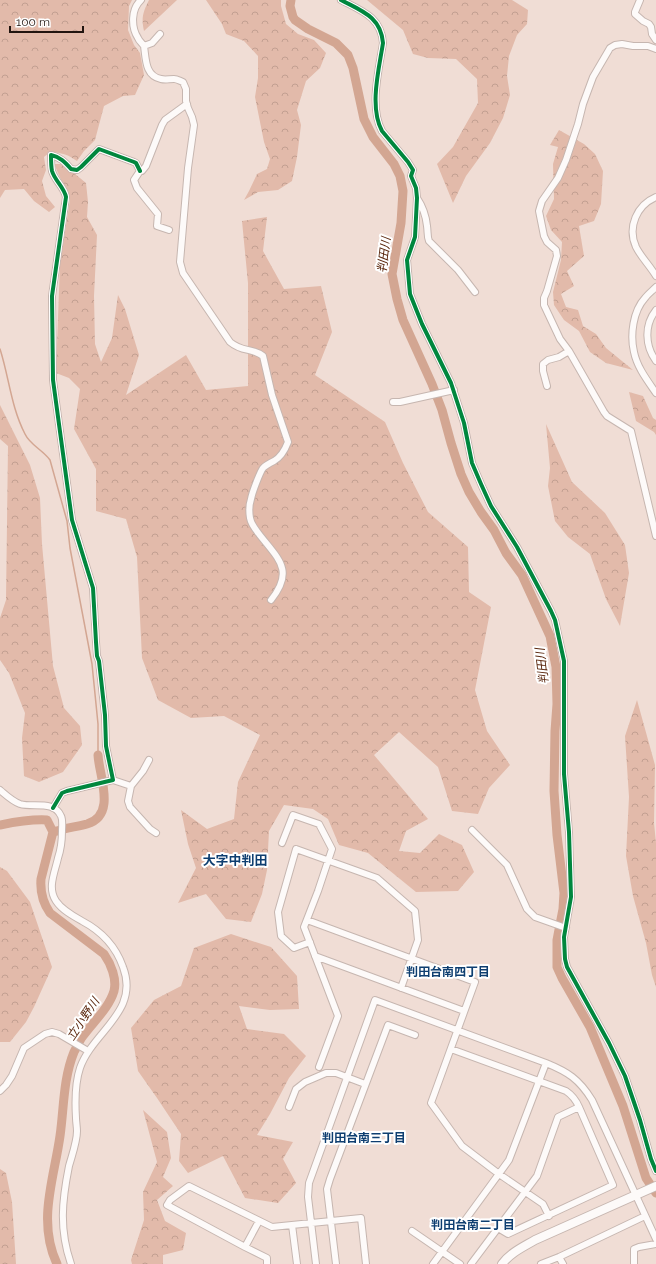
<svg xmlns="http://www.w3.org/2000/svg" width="656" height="1264" font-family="Raleway,'Noto Sans JP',sans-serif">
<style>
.forest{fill:url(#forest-crowns)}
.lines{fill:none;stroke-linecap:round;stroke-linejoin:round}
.stream{stroke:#d3a692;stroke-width:1.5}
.river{stroke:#d3a692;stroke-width:9}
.street-casing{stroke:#c6b6b0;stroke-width:8}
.secondary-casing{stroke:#c6b6b0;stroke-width:10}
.street{stroke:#fdfaf9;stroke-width:6}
.secondary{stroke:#fdfaf9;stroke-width:8}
.cycleway-casing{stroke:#fff;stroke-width:6}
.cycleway{stroke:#00873e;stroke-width:4}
.labels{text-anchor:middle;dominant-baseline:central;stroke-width:4;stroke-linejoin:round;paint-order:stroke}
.water-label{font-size:12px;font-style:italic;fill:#59250b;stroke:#fff}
.neighbourhood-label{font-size:12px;font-weight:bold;fill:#0e3e70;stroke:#fff}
.quarter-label{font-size:13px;font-weight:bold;fill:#0e3e70;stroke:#fff}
</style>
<defs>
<pattern id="forest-crowns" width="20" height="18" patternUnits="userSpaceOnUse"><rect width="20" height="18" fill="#e2baaa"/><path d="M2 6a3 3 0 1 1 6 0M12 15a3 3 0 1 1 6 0" fill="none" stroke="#c29f91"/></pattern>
</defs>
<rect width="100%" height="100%" fill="#f0ddd5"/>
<!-- forest -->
<path class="forest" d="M0,0h132l-3,6 -1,24 6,15 6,8 4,22 -9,20 -12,1 -19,10 -9,34 -11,11 -7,10c-10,-7 -15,-8 -27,-9l-6,5 2,13 -4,11 4,15 9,11 -6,5 -15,-11 -10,-12 -19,1 -5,8z
M149,0h28l-33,31c-3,-13 -1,-19 5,-31z
M206,0h75v6l5,18 12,10 16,6 12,13 -6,15 -14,13 -9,29 4,15 -4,32 -5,24 -14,9 -20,2 -14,8 5,-9 8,-17 10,-5 3,-10 -6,-17 -9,-45 3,-19v-22l-14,-15 -18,-7 -4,-10z
M367,0h145l16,10 -1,14 -10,11 -8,21 -2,20 3,19 -7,23 -13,25 -24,33 -13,27 -16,-39 16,-17 25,-44 -1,-24 -21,-20 -28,-1 -15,-4 -10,-24z
M559,130l25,14 11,10 8,17 -2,33 -7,17 -15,5 5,30 -17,15 7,15 -13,8 5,13 12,3 5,16 13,8 10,14 27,22 -27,-7 -16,-11 -11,-21 -15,-11 -10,-15 -1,-13 8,-32 1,-18 -11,-12 -5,-14 8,-17 -1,-35 5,-17 -8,-2z
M54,164h9l23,19 2,19 -1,15 10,18 -3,61 1,48 6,18 11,-24 6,-43 7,14 14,46 -13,40 60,-40 20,35 42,-4v-103l-6,-62 25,-4 -4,34 21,38 37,-3 11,46 -17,43 70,47 18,41 25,49 40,35 1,45 22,15 -16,83 12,41 23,34 -21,23 -11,26 -26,-3 -14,-44 -39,-35 -25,23 54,64 -22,12 -7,20 21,2 19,-19 23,11 12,27 -16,19 -42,1 -48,-39 -29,-8 -11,-26 -15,-10 -29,-4 -15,26 -2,39 -5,24 -11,28 -25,-3 -20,-25 -28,9 18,-35 -8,-24 -7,-34 26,19 27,-10 4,-37 22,-47 -36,-19 -33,2 -33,-18 -16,-42 -5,-101 -11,-38 -30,-8v-42l-22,-40 6,-40 -11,-11 -13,-5 4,-110 10,-63z
M629,392l14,4 10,22 3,2v15l-2,-3 -18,-11z
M0,405l30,60 10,33 2,46 11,122 11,42 16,18 2,19 -19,27 -24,10 -15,-6 -2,-38 3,-25 -16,-40 -9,-13v-42l6,-18 2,-154 -8,-7z
M546,424l26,58 33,31 20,32 4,28 -9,53 -14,-27 -16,-45 -22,-17 -13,-16 -7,-35 2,-18z
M637,700l18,65 -1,58 2,20v144l-4,-12 -6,-32 -13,-47 -7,-40 3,-59 -4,-61z
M0,867l7,4 23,31 22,65 -18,40 -8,15 -16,20h-10z
M231,934l40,13 26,29 2,33 -29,1 -31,-4 8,23 37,5 22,22 -17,22 -19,36 -13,21 36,7 -10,17 13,24 -18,20 -33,-5 -22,-42 -35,17 -9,-12 2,-27 -24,-36 -19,-27 -7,-43 23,-28 27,-14 13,-38z
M143,1110l24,22 4,26 -8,19 10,9 -16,14 8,21 21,12 -3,17 -20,5v9h-31l-1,-4 13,-40 -1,-28 14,-30z
M0,1169l6,4 6,29 4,62h-16z"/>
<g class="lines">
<!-- stream -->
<path class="stream" d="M0,349c9,28 11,58 25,85 5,11 18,16 25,26l17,61 3,27 22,116 6,60v31"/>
<!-- river -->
<path class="river" d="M291,0l-1,6 3,11 2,3 13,9 28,14 12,12 5,13 11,51 9,18 21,27 6,12 3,15 -2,32 -9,51 5,25 6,21 29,64 10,26 9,33 10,31 8,18 12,20 13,18 12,23 16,22 28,61 6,31 1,37 -2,27 -1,60 3,44 7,58 -1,16 -6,31v27l5,11 28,49 33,79 23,72 10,15
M0,825c15,-3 31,-6 47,-5l6,12
M53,832l-12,47c-1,13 2,24 9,34l54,41c7,10 13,25 10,37 -5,17 -21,31 -31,45 -4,5 -6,11 -9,16 -11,27 -10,56 -14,84 -6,43 -23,85 -3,128
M54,832c11,-4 22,-5 33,-8 30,-9 12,-48 11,-69"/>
<!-- street casing -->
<g class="street-casing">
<path id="street" d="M141,0c-10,9 -10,27 -3,38 1,3 4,5 6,8l8,-3 8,-9
M341,0c21,11 40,17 42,43 -4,26 -14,64 -1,88l26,31 5,8 -2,6 5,12 1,10 -2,39 -8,23 3,34 12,30 29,59 13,40 8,40 9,21 10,22 26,41 34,64 4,9 9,41v113l5,58 2,65 -7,40 1,22 2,8 42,76 16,33 15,44 11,39 5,12
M640,0l-5,12v2l8,7 6,3 2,3 1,7 4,6
M144,46c2,13 1,30 17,33 4,1 8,0 13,0 3,0 6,2 9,3l3,7v12l2,7 4,9 2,8 -6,43 -8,94 3,11 47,69c13,11 21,5 33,14l9,39 16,47c-3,8 -7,15 -14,19 -4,2 -8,4 -11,7 -3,4 -11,25 -12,31 -2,6 -2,13 -1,19 1,6 5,11 9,16 19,25 36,36 12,66
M656,49l-8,-3h-15l-11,-2 -7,1 -5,3 -17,29 -10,27 -5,20 -12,36 -8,18 -16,23 -3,10 5,25 3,6 9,8 1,6 -10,35 -3,7v7l16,34 9,12 35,61 3,4 24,15 25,105
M656,197c-19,8 -29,30 -20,50 5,10 14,19 20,29
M417,198c6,9 9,18 10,28 1,6 0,10 2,15l29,29 17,22
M169,230l-12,-4 1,-12 -21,-26 -3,-8 6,-9h2l4,-5 16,-41 3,-5 22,-16
M656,287c-4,4 -8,7 -11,11 -12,13 -15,37 -11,54 3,15 13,28 22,41
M656,310c-12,15 -11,36 0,51
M547,386l-4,-15v-7l5,-4 11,-3 10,-6
M393,402h7l54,-12
M149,760l-6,11 -12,15 -3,15 2,6 20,22 6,4
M113,780l18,6
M0,790c6,5 12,11 20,14 13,4 34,-4 41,12 2,4 1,10 1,15 0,9 -1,18 -4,27 -3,14 -11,30 -2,43 6,9 17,15 26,20 19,10 34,26 41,46 17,45 -30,64 -43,101 -5,15 -5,34 -4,50 0,4 1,9 1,13 0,11 -5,24 -8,35 -7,35 -10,63 2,98
M53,808l9,-15 5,-2 46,-11 -7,-34 -1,-31 -6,-54 -2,-5 -1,-14 -3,-54 -21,-68 -19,-140 -1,-84 14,-99c-2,-10 -11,-16 -14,-26 -1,-5 -1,-11 -1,-16 9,2 14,7 20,14l6,1 4,-3 18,-18 35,13 2,1 4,8
M472,830l35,35 20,44 8,8 31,11
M282,843l11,-28 26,9 13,25 -14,42 -14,36 34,89 -19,51
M307,920l168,62 -44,121 31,43 37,28 44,30 6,12
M310,942l-16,6 -13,-12 -3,-24 18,-63 81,29 38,33 3,29 -17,48
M315,956l149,55
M451,1049l115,42c6,4 10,9 13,16l34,78 -105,49 -10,-6
M0,1091l6,-6 6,-9 12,-28 21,-14 7,-2 7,2 29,17
M289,1107l7,-18 9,-7 21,-9h10l29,11
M259,1221l-14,26 22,11v6
M292,1225l5,39
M412,1231l48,33
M245,1247l-78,-42 3,-5 19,-14 83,41 89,-9 5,46
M559,1257l4,7
M316,1264l-8,-67 1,-14 66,-183 171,63c22,9 33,16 46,37l64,139
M336,1264l-9,-75 3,-10 58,-154 27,10
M433,1264l76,-104 37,-97
M471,1264l66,-88 21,-59 21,-10
M541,1264l18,-7 86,-41
M634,1264v-15l5,-2 17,-3"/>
</g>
<!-- secondary casing -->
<g class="secondary-casing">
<path id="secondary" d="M502,1264c8,-11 21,-17 33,-24l121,-54"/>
</g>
<!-- street -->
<use href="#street" class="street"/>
<!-- secondary -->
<use href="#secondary" class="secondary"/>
<!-- cycleway casing -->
<g class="cycleway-casing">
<path id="cycleway" d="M341,0c21,11 40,17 42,43 -4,26 -14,64 -1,88l26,31 5,8 -2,6 5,12 1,10 -2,39 -8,23 3,34 12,30 29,59 13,40 8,40 9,21 10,22 26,41 34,64 4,9 9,41v113l5,58 2,65 -7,40 1,22 2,8 42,76 16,33 15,44 11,39 5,12
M53,808l9,-15 5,-2 46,-11 -7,-34 -1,-31 -6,-54 -2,-5 -1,-14 -3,-54 -21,-68 -19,-140 -1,-84 14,-99c-2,-10 -11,-16 -14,-26 -1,-5 -1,-11 -1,-16 9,2 14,7 20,14l6,1 4,-3 18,-18 35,13 2,1 4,8"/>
</g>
<!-- cycleway -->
<use href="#cycleway" class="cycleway"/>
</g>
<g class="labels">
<!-- water labels -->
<g class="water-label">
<text transform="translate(384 255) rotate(-83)">判田川</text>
<text transform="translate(542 666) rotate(-97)">判田川</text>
<text transform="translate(83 1019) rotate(-56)">立小野川</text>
</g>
<!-- neighbourhood labels -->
<g class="neighbourhood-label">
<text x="448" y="972">判田台南四丁目</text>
<text x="364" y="1138">判田台南三丁目</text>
<text x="473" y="1225">判田台南二丁目</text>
</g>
<!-- quarter labels -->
<g class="quarter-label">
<text x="235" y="860">大字中判田</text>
</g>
</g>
<!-- scale -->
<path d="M10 26v6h73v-6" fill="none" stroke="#211510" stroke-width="2"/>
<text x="16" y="26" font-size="12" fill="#211510" stroke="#ffffff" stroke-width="3" paint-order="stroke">100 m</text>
</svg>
